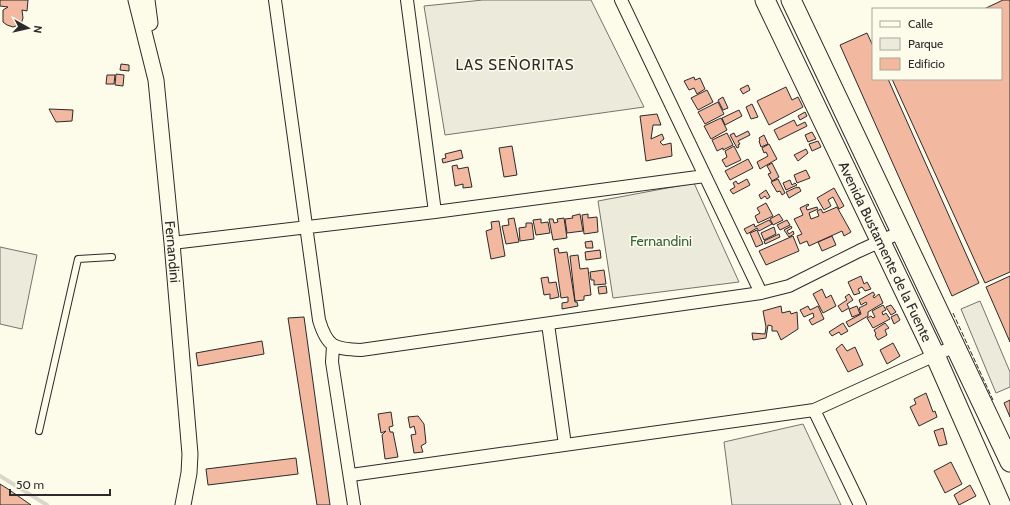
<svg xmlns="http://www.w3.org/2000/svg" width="1010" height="505" font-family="Cabin,sans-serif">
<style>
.green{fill:#ecebdb;stroke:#74746e}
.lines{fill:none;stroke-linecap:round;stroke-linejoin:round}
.stream{stroke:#d8d7c9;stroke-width:4}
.building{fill:#f2b8a0;stroke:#2b2b2b}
.service-casing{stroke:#2b2b2b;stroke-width:8}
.minor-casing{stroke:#2b2b2b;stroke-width:14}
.tertiary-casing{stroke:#2b2b2b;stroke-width:17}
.primary-casing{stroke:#2b2b2b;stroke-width:21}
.service{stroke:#fdfbea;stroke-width:6}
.minor{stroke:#fdfbea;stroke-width:12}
.tertiary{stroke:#fdfbea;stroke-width:15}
.primary{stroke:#fdfbea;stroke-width:19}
.fence{stroke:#2b2b2b;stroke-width:1;stroke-dasharray:5 2;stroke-linecap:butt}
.labels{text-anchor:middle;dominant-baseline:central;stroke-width:3;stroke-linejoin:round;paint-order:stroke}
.park-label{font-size:14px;fill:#34623c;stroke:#fdfbea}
.street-label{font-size:14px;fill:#2b2b2b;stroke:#fdfbea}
.neighbourhood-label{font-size:15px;letter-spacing:1px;fill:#2b2b2b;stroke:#fdfbea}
</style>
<rect width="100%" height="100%" fill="#fdfbea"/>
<!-- green -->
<path class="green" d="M483,0h108l53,107 -199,28 -21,-129z
M694,183l45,99 -126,16 -15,-97z
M0,247l37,8 -15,74 -22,-5z
M980,301l30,71v15l-14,6 -35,-84z
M803,424l38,81h-109l-8,-63z"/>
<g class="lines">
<!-- stream -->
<path class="stream" d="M0,476l47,29"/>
</g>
<!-- building -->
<path class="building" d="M0,0h28l-1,11 -5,-1 1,8 -2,6 -8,3 -6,-2 -4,-3v-12l5,-3 -8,-1z
M1003,0h7v272l-25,11 -93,-204h109v-70h-17z
M867,33l6,13v33h15l91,204 -27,13 -112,-251z
M121,64l8,1v6l-9,-1z
M116,74l8,1 -1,11 -8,-1z
M107,75h8l-1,9h-8z
M694,77l1,3 5,-2 5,11 -8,5 -3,-6 -5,2 -5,-9z
M748,85l2,5 -7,4 -3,-5z
M786,87l6,13 6,-3 5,10 -34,18 -12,-24z
M707,90l6,12 -15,8 -7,-12z
M723,97l5,11 -5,2 -5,-10z
M718,102l6,12 -19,10 -7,-12z
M752,104l6,13 -7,2 -5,-12z
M49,109l24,1 -1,11 -16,1z
M739,110l3,6 -17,9 -3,-7z
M805,112l2,4 -7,4 -2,-4z
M657,114l4,11h-8l-2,14 11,-5 2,5 -4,3 3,3 8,-2 1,13 -26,5 -6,-45z
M721,118l6,12 -16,9 -7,-13z
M794,120l3,6 8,-4 2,4 -28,14 -5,-10z
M748,131l2,4 -12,6 2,3 -2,1 1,2 -2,1 -7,-13 4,-2 2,4z
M812,132l4,7 -8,3 -3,-7z
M727,133l6,12 -10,5v-2l-6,3 -5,-11z
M764,135l4,9 -7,3 -2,-6 1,-1 -1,-2z
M818,141l3,6 -9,4 -3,-7z
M769,144l8,15 -17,10 -3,-7 11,-6 -2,-4 -2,1 -2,-5z
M512,146l5,29 -13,2 -5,-29z
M734,146l7,14 -15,7 -4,-7 5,-3 -2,-6z
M806,149l2,4 -10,8 -4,-6z
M461,150l2,8 -20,5 -1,-4 4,-1 -1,-4z
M748,159l5,9 -23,12 -5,-9z
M772,163l7,14 -7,4 -4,-7 3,-1 -4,-7z
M457,165l1,4 10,-2 4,20 -9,1v-4l-8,2 -3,-20z
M806,170l4,8 -13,5 -3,-8z
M747,179l3,6 -17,9 -3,-4 5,-3 -2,-4 3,-2 2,3z
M778,179l7,14 -3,2 -2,-4 -3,1 -6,-10z
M790,180l2,5 3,-2 2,2 -11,5 -3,-7z
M797,187v1l2,-1 2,4 -12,7 -3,-6z
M834,188l10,18 -5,3 -6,-12 -5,3 3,6 -7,4 -7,-12z
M766,190l4,7 -3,2 -2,-3 -4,3 -2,-4z
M766,203l7,13 -15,7 -3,-7 5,-3 -3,-5z
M808,204l1,1 -3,2 1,3 10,-3 1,2 -9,4 2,6 8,-3 -2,-5 4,-2 2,4 14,-6 14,25 -7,4 -2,-5 -33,15 -2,-5 -7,3 -3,-8 5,-2 -8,-15 9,-4 -3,-7z
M580,214l3,17 -16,2 -2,-14 8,-1 -1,-2z
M588,214v4l9,-1 1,15 -14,2 -2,-19z
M779,214l4,6 -10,5 -3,-6z
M514,218l5,24 -13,2 -4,-18 7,-1 -1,-6z
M564,218l3,20 -14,2 -4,-21h4l1,4 4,-1 -1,-3z
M541,219v4l7,-1 2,11 -14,2 -3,-15z
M769,220l3,4 -13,7 -2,-3 -10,6 -3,-5 10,-5 1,3z
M787,220l3,5 -10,5 -3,-5z
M499,221l6,35 -14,3 -5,-28 6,-2 -1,-7z
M526,223h6l2,16 -14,2 -1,-13 7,-1z
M791,226l1,2 -5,3 2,3 4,-3 1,3 -5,3 -5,-7z
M774,227l2,7 -12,6 -3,-7z
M757,230l6,14 -7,3 -6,-14z
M779,234l1,3 -15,7 -1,-3z
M793,236l6,15 -33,14 -7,-14z
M832,236l4,9 -14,6 -4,-9z
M592,241l1,7h-7l-1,-6z
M558,248l1,5 8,-1 8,50h2l1,4 -16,3v-6l6,-1v-5l-7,1 -7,-49z
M600,250l1,8 -15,2 -1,-8z
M578,255l2,14 8,-1 3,27 -7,1v4l-9,1 -5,-45z
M604,270l2,14 -12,1v-5h-3l-1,-8z
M861,276l3,8 3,-2 4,7 -6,2 -3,-4 -4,2 2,4 -6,2 -6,-13z
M1010,276v66l-24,-55z
M548,277l1,6 7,-1 3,15 -9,2v-5l-6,1 -3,-17z
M606,286l1,7 -8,1 -1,-7z
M822,289l4,9 5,-3 5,11 -13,7 -10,-19z
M873,292l2,3 -2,1 1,2 5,-4 4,9 -15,9v4l-19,11 -3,-5 15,-8 -2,-6 8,-4 -1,-2 -5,3 -2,-5z
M849,294l4,6 -6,4 2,4 -7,4 -4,-6 9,-6 -2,-3z
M883,305l3,5 -4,2 1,3 3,-2 4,6 -17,9 -6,-10 4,-2 2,2 2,-1 -3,-6z
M891,305l5,7 -5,3 -5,-8z
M781,306l1,7 8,-2 1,3 6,-2 1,17 -17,11 -4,-9h-5v-5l-4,-1 -2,13 -13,2 -1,-7 13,1 1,-7 -3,-16z
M808,306l2,4 8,-4 6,13 -12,6 -3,-5 5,-3 -1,-4 -9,4 -4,-7z
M857,306l3,8 -8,3 -3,-8z
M897,314l3,6 -6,4 -3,-7z
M304,317l26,188h-13l-29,-187z
M843,323l5,8 -7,4 -2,-3 -7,4 -3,-4z
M885,323l4,5 -4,2 2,5 -9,5 -3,-5 1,-1 -2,-4z
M262,341l2,13 -66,12 -2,-13z
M893,343l7,13 -13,8 -7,-14z
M842,344l5,7 8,-4 8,18 -15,7 -12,-23z
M926,393l7,19 2,-1 2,6 -18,9 -9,-19 6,-3 -2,-5z
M1010,400v17l-6,-14z
M391,412l2,14 -4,1 1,5h3l5,25 -13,2 -3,-24 4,-4 -5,2 -3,-19z
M418,416l6,8 2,19 -5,3 2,6 -9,1 -3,-18 5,-1 -2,-8 -4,2 -2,-11z
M943,428l4,16 -8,2 -5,-15z
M296,458l2,16 -90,11 -2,-16z
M951,462l11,22 -17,9 -11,-22z
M0,484l8,5 23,16h-31z
M970,485l6,11 -17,9 -5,-10z"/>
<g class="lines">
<!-- service casing -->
<g class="service-casing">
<path id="service" d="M39,431l39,-172 34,-2"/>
</g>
<!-- minor casing -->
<g class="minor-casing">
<path id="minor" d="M275,0l44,320c8,27 15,29 42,30l400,-57 28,-7 70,-35 42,-19
M407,0l28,212
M621,0l140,293
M172,243l263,-31 270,-36
M548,324l17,121
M333,346l-1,16 22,143
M814,410l46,95
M351,475l463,-65 141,-64"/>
</g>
<!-- tertiary casing -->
<g class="tertiary-casing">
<g id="tertiary">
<path id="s1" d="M136,0l20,80 16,163 18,211 -1,19 -6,32"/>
<path d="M147,0l3,23"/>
</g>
</g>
<!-- primary casing -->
<g class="primary-casing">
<g id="primary">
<path id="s2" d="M765,0l170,355 66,150"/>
<path d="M791,0l219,462"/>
</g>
</g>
<!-- service -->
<use href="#service" class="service"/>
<!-- minor -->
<use href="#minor" class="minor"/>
<!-- tertiary -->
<use href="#tertiary" class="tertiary"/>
<!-- primary -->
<use href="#primary" class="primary"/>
<!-- fence -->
<path class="fence" d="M953,313l40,87"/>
</g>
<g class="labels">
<!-- park labels -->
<g class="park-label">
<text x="661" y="241">Fernandini</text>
</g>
<!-- street labels -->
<g class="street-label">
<text stroke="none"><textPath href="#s2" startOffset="279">Avenida Bustamente de la Fuente</textPath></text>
<text stroke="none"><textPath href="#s1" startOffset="255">Fernandini</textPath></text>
</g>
<!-- neighbourhood labels -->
<g class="neighbourhood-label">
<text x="515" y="65">LAS SEÑORITAS</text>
</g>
</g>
<!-- legend -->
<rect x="872" y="8" width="130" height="72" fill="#fdfbea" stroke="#a9a89e"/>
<rect x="880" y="21" width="20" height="6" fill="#fdfbea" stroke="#a9a89e"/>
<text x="908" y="28" font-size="12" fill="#2b2b2b">Calle</text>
<rect x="880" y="38" width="20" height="12" fill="#ecebdb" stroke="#a9a89e"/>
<text x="908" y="48" font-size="12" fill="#2b2b2b">Parque</text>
<rect x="880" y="58" width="20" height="12" fill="#f2b8a0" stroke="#a9a89e"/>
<text x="908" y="68" font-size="12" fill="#2b2b2b">Edificio</text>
<!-- north arrow -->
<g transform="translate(28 28) rotate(98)" stroke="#fdfbea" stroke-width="3" paint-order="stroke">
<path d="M0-3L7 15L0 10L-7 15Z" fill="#2b2b2b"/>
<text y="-6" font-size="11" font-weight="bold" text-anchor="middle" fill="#2b2b2b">N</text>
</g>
<!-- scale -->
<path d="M10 489v6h100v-6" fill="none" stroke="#2b2b2b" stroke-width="2"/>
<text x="16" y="489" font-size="12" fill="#2b2b2b" stroke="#fdfbea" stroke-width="3" paint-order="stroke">50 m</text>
</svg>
